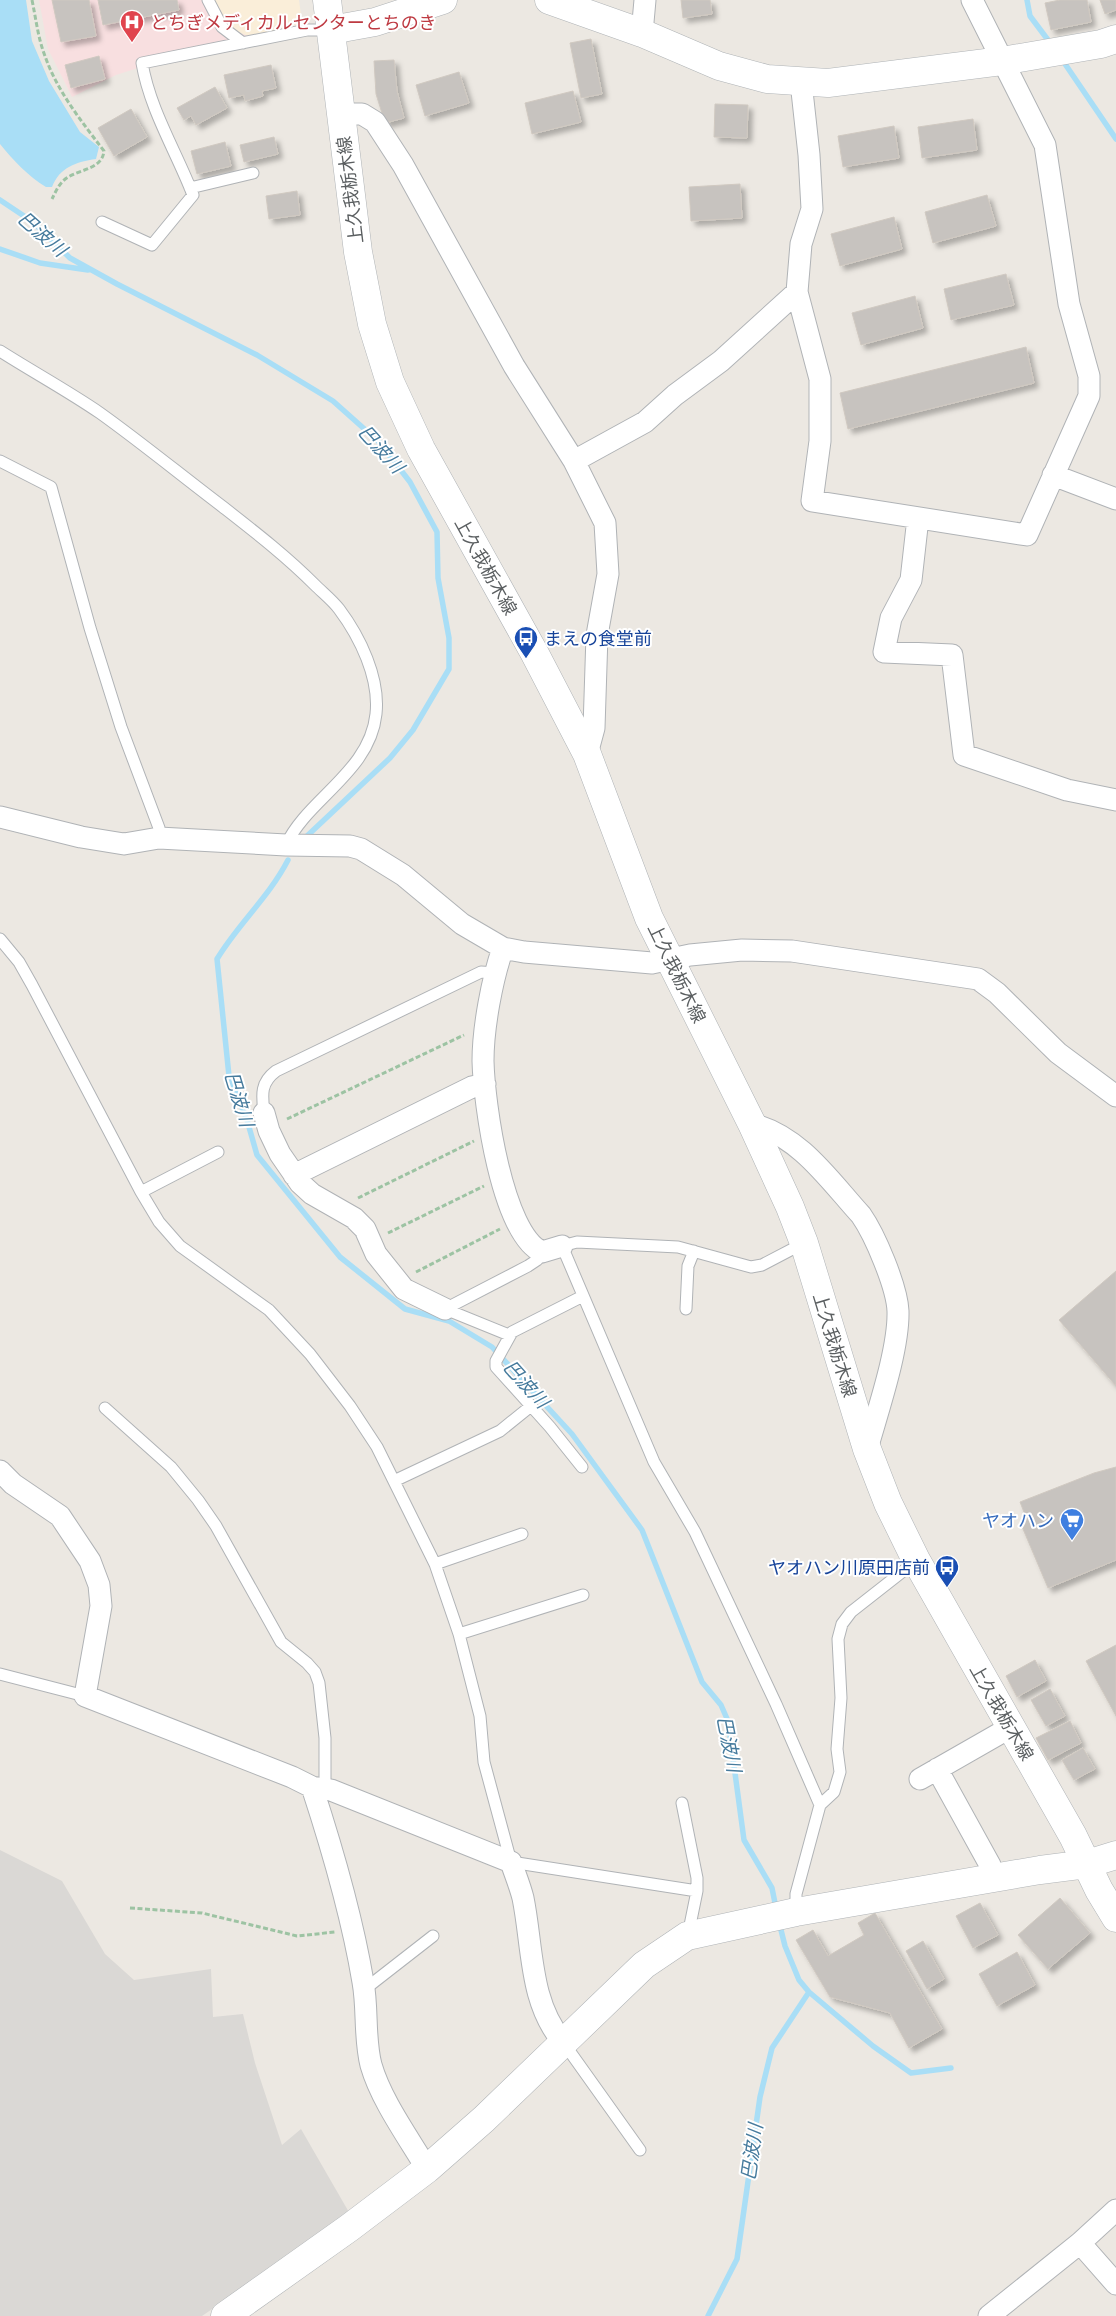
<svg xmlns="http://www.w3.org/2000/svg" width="1116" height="2316" font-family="'Roboto Condensed','Noto Sans JP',sans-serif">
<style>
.commercial{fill:#faeed9}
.industrial{fill:#dad8d5}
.medical{fill:#f8dfe0}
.water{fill:#a9def6}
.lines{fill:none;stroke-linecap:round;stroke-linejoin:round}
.stream{stroke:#a9def6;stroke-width:5.5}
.building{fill:#c7c3bf;stroke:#d0c9c1;filter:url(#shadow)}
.lane-casing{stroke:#b0b3b6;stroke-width:13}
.street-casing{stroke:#b0b3b6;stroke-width:23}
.secondary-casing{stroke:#afb3b6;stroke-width:29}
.path{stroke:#9dc3a3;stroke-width:3;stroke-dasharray:5 2.5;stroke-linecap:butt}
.lane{stroke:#fff;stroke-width:11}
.street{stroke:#fff;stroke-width:21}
.secondary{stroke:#fff;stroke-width:28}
.labels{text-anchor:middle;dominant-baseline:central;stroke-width:4;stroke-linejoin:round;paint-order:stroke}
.health-label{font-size:18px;fill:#be3a42;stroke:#fff;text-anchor:start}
.street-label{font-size:18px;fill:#5b5f61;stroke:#fff}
.transit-label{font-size:18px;fill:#164399;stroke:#fff;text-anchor:start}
.shop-label{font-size:18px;fill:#366cbe;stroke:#fff;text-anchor:end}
.water-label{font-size:19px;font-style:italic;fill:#467b9d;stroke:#fff}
</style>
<defs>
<filter id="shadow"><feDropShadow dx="4.5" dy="4.5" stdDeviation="2.5" flood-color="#0004"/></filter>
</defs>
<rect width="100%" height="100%" fill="#ece8e2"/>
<!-- commercial -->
<path class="commercial" d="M214,0h85l3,23 -35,11 -17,3 -19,-8z"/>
<!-- industrial -->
<path class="industrial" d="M0,1850l62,31 43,73 29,26 77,-11 2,48 30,-3 12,49 27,82 19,-16 49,85 -148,102h-202z"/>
<!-- medical -->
<path class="medical" d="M39,0h175l17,29 19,8 -114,22 2,9 -22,7 -44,22 -24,-48z"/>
<!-- water -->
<path class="water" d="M0,0h26l6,41 17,40 31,51 19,15 -3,12c-20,3 -36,8 -44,28h-6c-18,-11 -33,-27 -46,-43z"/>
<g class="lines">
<!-- stream -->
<path class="stream" d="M1027,0l3,16 21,28
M1061,58l55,81
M0,200l33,22 37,36 47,26 140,71 76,46 46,41 31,40 27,50 1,46 11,60v31l-36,61 -23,28 -83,78
M0,249l40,14 48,7
M288,860c-19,37 -50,64 -71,99l12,117 18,44 10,35 83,102 65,52 44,12 43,26 80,87 70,96 60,152 19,23 7,16 16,119 28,48 4,20
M779,1922l6,24 14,34 10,12 64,54 38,27 40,-5
M708,2316l29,-57 23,-162 12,-49 37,-56"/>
</g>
<!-- building -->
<path class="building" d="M52,0h37l7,36 -35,6z
M98,0h79l2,10 -76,15z
M681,0h29l2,14 -29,4z
M1060,0h27l4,22 -40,8 -6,-27z
M1100,0h16v10l-11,4z
M591,39l11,55 -21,4 -11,-55z
M99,56l6,23 -34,9 -6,-23z
M394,60l3,31 7,27 -19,5 -9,-29 -2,-33z
M271,65l5,23 -14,3 1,5 -18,5 -1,-6 -15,3 -5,-23z
M459,72l10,31 -44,13 -9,-31z
M215,87l12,21 -31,17 -5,-9 -7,4 -7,-12z
M573,91l8,31 -49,12 -7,-31z
M715,104l33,1 -1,33 -33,-1z
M131,109l16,28 -33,19 -16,-28z
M973,119l4,31 -55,8 -4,-31z
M894,126l5,32 -56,9 -5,-31z
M274,137l4,17 -34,8 -4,-17z
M225,142l6,24 -34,8 -6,-23z
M740,184l2,34 -51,3 -2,-34z
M297,191l3,24 -31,4 -3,-23z
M987,195l9,31 -63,17 -8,-31z
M894,217l8,32 -62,17 -9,-32z
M1006,274l8,31 -63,15 -7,-31z
M915,296l8,32 -62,17 -9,-32z
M1026,347l8,36 -186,46 -8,-36z
M1116,1271v113l-1,1 -56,-65z
M1116,1467v93l-68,28 -28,-66 7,-2 -7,-18 74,-29z
M1116,1645v71l-30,-55z
M1035,1660l11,21 -29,16 -11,-21z
M1050,1689l15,27 -19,10 -15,-26z
M1070,1721l11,22 -33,17 -12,-22z
M1083,1748l12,21 -21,11 -12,-20z
M1060,1898l30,35 -42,36 -30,-34z
M980,1903l18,32 -25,13 -17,-32z
M875,1913l67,116 -33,19 -19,-35 -60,-16 -34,-57 17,-10 15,26 36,-21 -6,-12z
M923,1941l21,38 -17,10 -21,-38z
M1017,1952l18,33 -38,21 -18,-32z"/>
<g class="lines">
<!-- lane casing -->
<g class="lane-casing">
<path id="lane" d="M208,0l14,27 21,16
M190,188l63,-15
M102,222l50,23 41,-50c-17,-44 -43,-85 -51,-132l165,-33h24
M0,351c33,21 68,40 100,62 42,30 82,63 123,94 32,25 63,49 92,78 8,8 17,15 24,24 21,28 41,69 37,105 -6,58 -69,85 -90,131
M0,461l51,26 39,141 31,99 38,101v10
M0,939l19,23 13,23 109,207 18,30 21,24 89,64 41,44 40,52 27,41 58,117 24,70 21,82 4,46 27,100 186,29
M264,1113c-2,-18 -4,-30 12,-42l205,-99 15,1
M141,1192l77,-40
M804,1243l-42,22 -11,2 -73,-20 -101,-5 -15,4 92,216 41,70 81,172 44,101
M445,1309l83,-43 9,-6 5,-8
M445,1309l64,26
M686,1309l2,-43 6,-15
M105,1408l66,59 27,33 18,26 65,116 26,21 8,9 4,11 6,55v51
M582,1467l-32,-40 -54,-60v-6l16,-29 71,-36
M394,1481l106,-50 31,-25
M435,1564l87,-30
M459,1634l124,-39
M0,1674l85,22
M682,1803l15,75v13l-9,44
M796,1912v-18l24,-89 14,-13 6,-20 -3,-23 4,-51 -3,-59 4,-15 9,-12 65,-51
M365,1989l68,-53
M563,2042l77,108"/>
</g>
<!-- street casing -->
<g class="street-casing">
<path id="street" d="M642,33l3,-33
M801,82l8,73 3,54 -11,35 -4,48 23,87v62l-8,60 215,34 62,-139v-20l-20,-72 -24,-159 -73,-145
M341,114h21l13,8 28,43 111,201 60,95 31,62 3,51 -11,61 -3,93 -7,26
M574,461l71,-39 30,-27 46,-34 76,-69
M1053,475l63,24
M918,518l-7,62 -20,38 -7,34 68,3 12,100 103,35 49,10
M0,817l81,20 43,7 35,-6 127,7 64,1 11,3 42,26 59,49 41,24 21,4 128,11 38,-8 52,-5 50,1 186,28 19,14 61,60 58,43
M503,948c-11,31 -20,80 -20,113 1,42 19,173 59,191l20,-6
M264,1113l5,18 11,23 20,29 12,11 42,24 11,11 11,25 28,35 41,20
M752,1124c48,12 77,56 109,91 14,20 36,72 37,96 1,38 -20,99 -31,138
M294,1175l178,-88 13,-3
M0,1471l13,13 47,32 30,45 9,24 2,21 -16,90 207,81 20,10 19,3 180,72c4,12 9,24 12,36 10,49 6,104 40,144
M937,1769l53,96 3,13
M920,1779l91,-52
M312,1787c21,64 40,129 51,195 5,27 1,56 8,83 10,35 37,72 56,104
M1080,2243l36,41
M989,2316l91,-73 36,-33"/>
</g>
<!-- secondary casing -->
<g class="secondary-casing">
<path id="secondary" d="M327,0l31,252 14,72 18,58 31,67 114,205 52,100 62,164 103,206 38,83 14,36 63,206 21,54 28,57 157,276 26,54 17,28
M549,0l93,33 77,33 48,13 61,4 174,-22 99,-17 15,-5
M331,30l44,-8 68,-22
M225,2316l124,-88 78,-59 57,-50 160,-154 43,-29 109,-24 244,-42 47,-6 29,-9"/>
</g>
<!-- path -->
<path class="path" d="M32,0c4,19 6,38 13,56 12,35 37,66 59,95 -2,20 -29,18 -41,30 -5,5 -8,12 -11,18
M287,1119l177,-84
M358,1198l116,-57
M388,1233l96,-47
M416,1272l84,-43
M130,1908l72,5 95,23 38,-4"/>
<!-- lane -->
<use href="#lane" class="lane"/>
<!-- street -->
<use href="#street" class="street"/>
<!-- secondary -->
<use href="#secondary" class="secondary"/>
</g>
<!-- icons -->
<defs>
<g id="hospital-pin" transform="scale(1.25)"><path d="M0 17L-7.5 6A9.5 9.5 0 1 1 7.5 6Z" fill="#e0444e" stroke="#fff"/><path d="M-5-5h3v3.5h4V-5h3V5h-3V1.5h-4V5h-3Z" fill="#fff"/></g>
<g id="bus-pin" transform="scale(1.25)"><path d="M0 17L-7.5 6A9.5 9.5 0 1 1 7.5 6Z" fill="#1a4fb4" stroke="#fff"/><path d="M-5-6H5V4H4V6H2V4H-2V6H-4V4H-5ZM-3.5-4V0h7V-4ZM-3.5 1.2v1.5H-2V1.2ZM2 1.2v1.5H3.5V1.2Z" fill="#fff"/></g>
<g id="supermarket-pin" transform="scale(1.25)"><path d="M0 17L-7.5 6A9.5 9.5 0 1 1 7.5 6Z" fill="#3f7fe0" stroke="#fff"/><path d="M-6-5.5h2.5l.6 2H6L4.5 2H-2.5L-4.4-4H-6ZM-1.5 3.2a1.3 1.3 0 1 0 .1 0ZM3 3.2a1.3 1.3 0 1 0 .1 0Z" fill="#fff"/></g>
</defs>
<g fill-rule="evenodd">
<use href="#hospital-pin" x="132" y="22"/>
<use href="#bus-pin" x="526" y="638"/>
<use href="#supermarket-pin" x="1072" y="1520"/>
<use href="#bus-pin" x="947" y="1567"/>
</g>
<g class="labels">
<!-- health labels -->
<g class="health-label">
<text x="150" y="22">とちぎメディカルセンターとちのき</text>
</g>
<!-- street labels -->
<g class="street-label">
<text transform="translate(350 190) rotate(-97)">上久我栃木線</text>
<text transform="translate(486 566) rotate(61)">上久我栃木線</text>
<text transform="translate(677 973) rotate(64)">上久我栃木線</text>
<text transform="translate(835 1345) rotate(73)">上久我栃木線</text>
<text transform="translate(1002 1712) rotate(60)">上久我栃木線</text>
</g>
<!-- transit labels -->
<g class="transit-label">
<text x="544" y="638">まえの食堂前</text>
<text x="930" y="1567" text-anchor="end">ヤオハン川原田店前</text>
</g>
<!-- shop labels -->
<g class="shop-label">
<text x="1054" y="1520">ヤオハン</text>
</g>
<!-- water labels -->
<g class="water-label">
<text transform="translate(42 234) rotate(41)">巴波川</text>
<text transform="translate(381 449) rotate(48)">巴波川</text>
<text transform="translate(239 1099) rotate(73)">巴波川</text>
<text transform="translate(526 1384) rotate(48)">巴波川</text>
<text transform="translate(729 1744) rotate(79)">巴波川</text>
<text transform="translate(752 2152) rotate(-82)">巴波川</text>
</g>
</g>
</svg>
